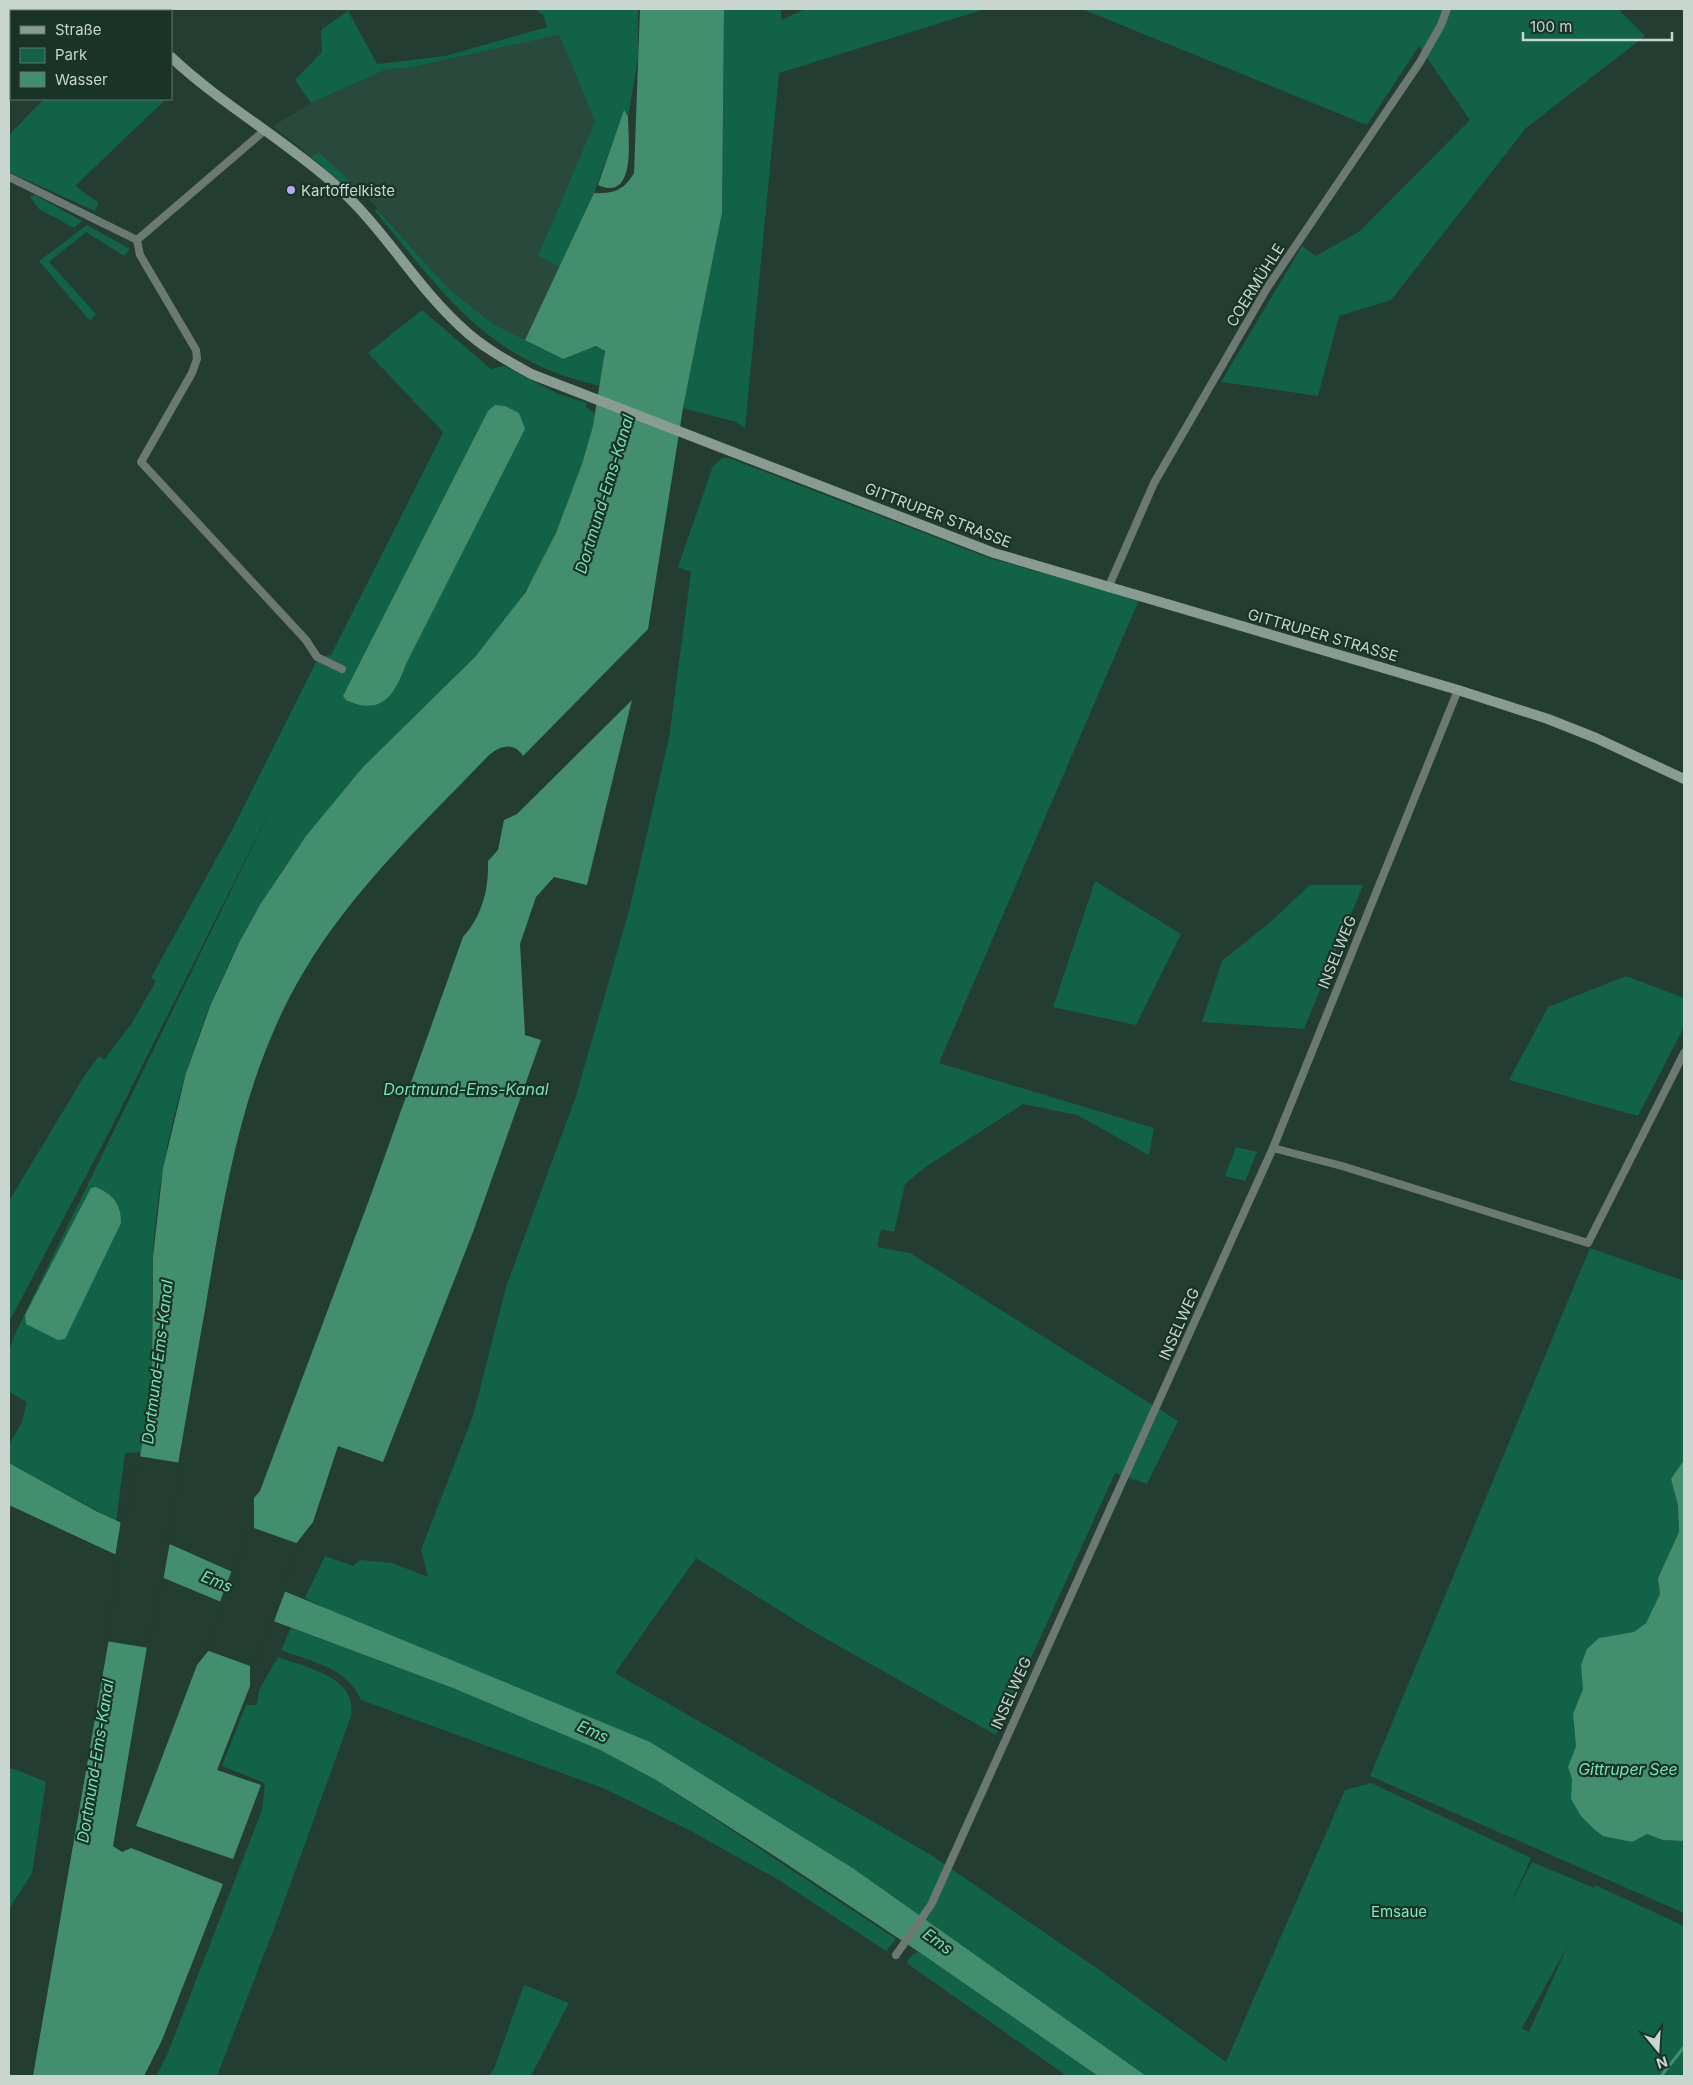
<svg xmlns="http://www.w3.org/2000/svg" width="1693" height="2085" font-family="Inter,sans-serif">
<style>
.built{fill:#28493b}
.green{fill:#126247;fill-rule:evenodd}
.water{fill:#448e70}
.pier{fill:#243d32}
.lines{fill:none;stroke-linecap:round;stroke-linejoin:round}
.stream{stroke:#448e70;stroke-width:3}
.street{stroke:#6c7872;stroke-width:8}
.secondary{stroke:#899c92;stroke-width:10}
.poi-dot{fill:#b7abf8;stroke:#1a3328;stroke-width:2}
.labels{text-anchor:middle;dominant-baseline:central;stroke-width:4.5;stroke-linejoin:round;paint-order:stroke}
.poi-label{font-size:15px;fill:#c8d6cf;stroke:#1a3328;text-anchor:start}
.street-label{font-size:15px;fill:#c8d6cf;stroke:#1a3328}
.park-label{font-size:15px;fill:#7feabe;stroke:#1a3328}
.water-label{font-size:16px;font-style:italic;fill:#76e1b5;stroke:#1a3328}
</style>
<rect width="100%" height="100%" fill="#243d32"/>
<!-- built -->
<path class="built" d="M559,35l36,86 -57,135 22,11 -35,73 -30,-15 -48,-38 -81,-91 -47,-44 -8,5 -38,-31 38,-23 74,-33 27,-3z"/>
<!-- green -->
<path class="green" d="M535,9h103v48l-10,60 -4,-6 -30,82 -34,74 -22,-11 57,-135 -36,-86 -147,32 -27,3 -74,33 -16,-23 27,-28 -1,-22 27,-19 29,53 68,-8 102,-29 -4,-12z
M724,9h57v11l24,-11h180l-206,64 -34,355 -9,-6 -53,-14 39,-195z
M1082,9h536l27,27 -119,92 -135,172 -52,16 -21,80 -97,-14 81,-136 14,10 44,-25 110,-111 -51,-74 -52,79z
M44,99h122l-91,87 24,17 -4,8 -86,-39v-37z
M319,152l45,42 -10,1 -43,-38z
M35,195l47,26 -8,7 -35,-19 -9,-12z
M377,209l70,78 26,21 22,17 68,34c42,-17 46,-23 38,27 -114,-25 -156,-91 -226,-175z
M87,225l43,24 -6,7 -38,-24 -37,30 47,52 -6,7 -51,-60z
M422,310l69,59 13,-3 54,28 29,9 -1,4 10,7c-18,72 -45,144 -89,204 -30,42 -69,74 -105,111 -52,53 -102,110 -140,173 -57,96 -94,205 -106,316 -4,33 -4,67 -4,100 0,19 2,39 1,59 -2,25 -8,50 -12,75l-16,1 -9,68 -107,-58v-18l12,-21 6,-22 -18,-10v-41l5,-15 265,-544 -170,340 -100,190v-121l76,-126 14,-19 5,4 28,-37 24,-42 -5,-3 82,-150 83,-166 1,-5 14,-2 110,-218 2,-5 -75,-79z
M722,458h7l260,100 150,42 -200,463 215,65 -5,27 -72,-40 -54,-11 -99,64 -19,16 -11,48 -13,-3 -4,18 33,6 268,168 -31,63 -32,-11 -119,262 -182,-103 -118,-74 -81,115 316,182 164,112 131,95 119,-272 26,-7 160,75 -21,47 22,-43 62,26 1,-3 89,41v150h-559l-323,-225 -497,-253 20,-42 28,10 7,-6 32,3 36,14 -7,-27 52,-134 33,-129 70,-191 54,-189 39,-169 22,-166 -13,-5 35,-101zM1568,1945l-39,87 -7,-3v-1z
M1095,881l86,53 -45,91 -83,-18z
M1310,885h53l-59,144 -102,-7 20,-61 46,-37z
M1626,976l58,22v29l-46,89 -129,-36 39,-73z
M1236,1147l21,5 -12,29 -20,-5z
M1590,1248l94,33v179l-13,19 7,26 1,27 -21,46 2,16 -14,29 -12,9 -35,6 -17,27 1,24 -10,35 3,12v10l-8,21 4,12 -1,20 76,35 16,6 21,1v72l-314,-137z
M291,1628l162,60 147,62 56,30 240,159 -10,12 -104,-69 -89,-50 -90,-44 -242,-88c-14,-33 -49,-38 -80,-50z
M278,1657c29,11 80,20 73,59l-71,197 -63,163h-61l11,-21 95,-245 3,-27 -43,-17 24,-61h11l2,-15z
M9,1768l11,3 26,11 -14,91 -23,36z
M919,1952l179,124h-31l-159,-112 -1,-3 6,-7z
M524,1985l45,18 -38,73h-42l5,-7z"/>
<!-- water -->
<path class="water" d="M640,9h84l-2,204 -39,195 -35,221 -125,127c-9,-15 -24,-10 -35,0 -66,69 -136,134 -185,217 -60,101 -78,217 -97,331 -14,79 -28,159 -41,238l72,32 17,-44v-32l6,-7 112,-299 91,-255c19,-21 26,-48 25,-76l10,-11 6,-30 13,-6 115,-114 -45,185 -33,-8 -18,20 -16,47 5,91 16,5 -68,192 -90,230 -45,-16 -25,76 -18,23 -16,44 371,153 204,127 292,207h-48l-179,-124 -146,-97 -117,-75 -56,-30 -147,-62 -185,-69 -18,47v20l-33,84 44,15 -28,74 -97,-33 61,-161 12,-15 17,-46 -67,-28 -46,270 9,6 9,-4 92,36 -61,156 -18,36h-111l90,-518 -114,-53v-42l87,48 32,15 24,-139 1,-130 10,-89 23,-95 25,-69 28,-61 22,-40 45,-67 57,-69 112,-110 50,-64 31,-60 26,-69 11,-38 12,-75 -9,-5 -33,13 -38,-19 69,-147c20,1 30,-3 40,-20z
M624,110l4,7c0,20 9,86 -30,68z
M495,405l10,1 14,7 6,16 -119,235c-11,30 -24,53 -60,36l-3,-4 145,-285z
M96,1187c17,8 25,16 25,36l-56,116 -7,1 -32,-16 -1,-9 66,-127z
M1684,1460v381l-21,-1 -16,-6 -15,8 -29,-6 -8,-6 -14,-14 -10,-17 1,-20 -4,-12 8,-21 -3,-32 10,-25 -2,-24 6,-16 12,-11 35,-6 12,-9 14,-29 -2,-16 21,-46 -1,-27 -7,-26z"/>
<!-- pier -->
<path class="pier" d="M138,1456l43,7 -14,78 3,1 -7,39 -2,-1 -12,68 -43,-7 14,-81 -5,-3 6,-37 5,2z
M251,1527l48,17 -17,43 4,2 -13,35 -4,-2 -16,45 -47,-17 17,-45 -4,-1 13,-34 4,1z"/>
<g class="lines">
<!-- stream -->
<path class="stream" d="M1661,2076l23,-29"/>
<!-- street -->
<path class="street" d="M9,177l128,63 128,-110
M137,240l3,15 56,95 1,9 -5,14 -51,89 165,178 11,17 25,12
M1108,588l46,-105 113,-195 153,-226 21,-37 6,-16
M1273,1148l69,18 246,77 96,-190
M896,1955l35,-50 342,-757 185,-458"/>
<!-- secondary -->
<path class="secondary" d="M122,9l3,2
M171,57c50,47 111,81 162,126 49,42 81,101 128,144 21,20 45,33 70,47l463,179 464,137 90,29 48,19 88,41"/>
</g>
<!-- markers -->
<circle class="poi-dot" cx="291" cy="190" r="5"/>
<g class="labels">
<!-- poi labels -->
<g class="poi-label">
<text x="301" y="190">Kartoffelkiste</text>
</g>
<!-- street labels -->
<g class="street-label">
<text transform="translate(1255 285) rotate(-58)">COERMÜHLE</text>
<text transform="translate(938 515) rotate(21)">GITTRUPER STRASSE</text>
<text transform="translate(1323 635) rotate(16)">GITTRUPER STRASSE</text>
<text transform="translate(1337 952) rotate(-68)">INSELWEG</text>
<text transform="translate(1179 1324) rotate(-66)">INSELWEG</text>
<text transform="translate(1011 1693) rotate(-66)">INSELWEG</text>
</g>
<!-- park labels -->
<g class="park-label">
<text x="1399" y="1911">Emsaue</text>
</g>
<!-- water labels -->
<g class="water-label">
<text transform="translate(604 494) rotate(-73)">Dortmund-Ems-Kanal</text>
<text x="466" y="1089">Dortmund-Ems-Kanal</text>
<text transform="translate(157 1362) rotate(-83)">Dortmund-Ems-Kanal</text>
<text transform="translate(217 1581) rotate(22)">Ems</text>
<text transform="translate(593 1731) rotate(24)">Ems</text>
<text transform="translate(95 1761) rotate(-81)">Dortmund-Ems-Kanal</text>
<text x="1628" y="1769">Gittruper See</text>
<text transform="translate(938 1941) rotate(36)">Ems</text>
</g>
</g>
<!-- border -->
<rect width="1693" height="2085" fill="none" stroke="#c8d6cf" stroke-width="20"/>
<!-- legend -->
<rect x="10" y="10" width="162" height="90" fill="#1a3328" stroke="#60746b"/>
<rect x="20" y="26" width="25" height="8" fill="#899c92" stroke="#60746b"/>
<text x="55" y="35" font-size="15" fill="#c8d6cf">Straße</text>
<rect x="20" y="48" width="25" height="15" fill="#126247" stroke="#60746b"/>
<text x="55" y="60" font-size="15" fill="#c8d6cf">Park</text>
<rect x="20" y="72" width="25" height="15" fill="#448e70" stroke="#60746b"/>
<text x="55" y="85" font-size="15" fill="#c8d6cf">Wasser</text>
<!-- north arrow -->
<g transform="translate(1658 2050) rotate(162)" stroke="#1a3328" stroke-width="4" paint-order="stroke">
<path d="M0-4L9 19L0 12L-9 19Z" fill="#c8d6cf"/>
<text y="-8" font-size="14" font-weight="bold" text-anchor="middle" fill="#c8d6cf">N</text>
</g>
<!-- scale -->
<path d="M1523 32v8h149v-8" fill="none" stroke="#c8d6cf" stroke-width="2.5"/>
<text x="1530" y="32" font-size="15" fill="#c8d6cf" stroke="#1a3328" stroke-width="4" paint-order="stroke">100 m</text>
</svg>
